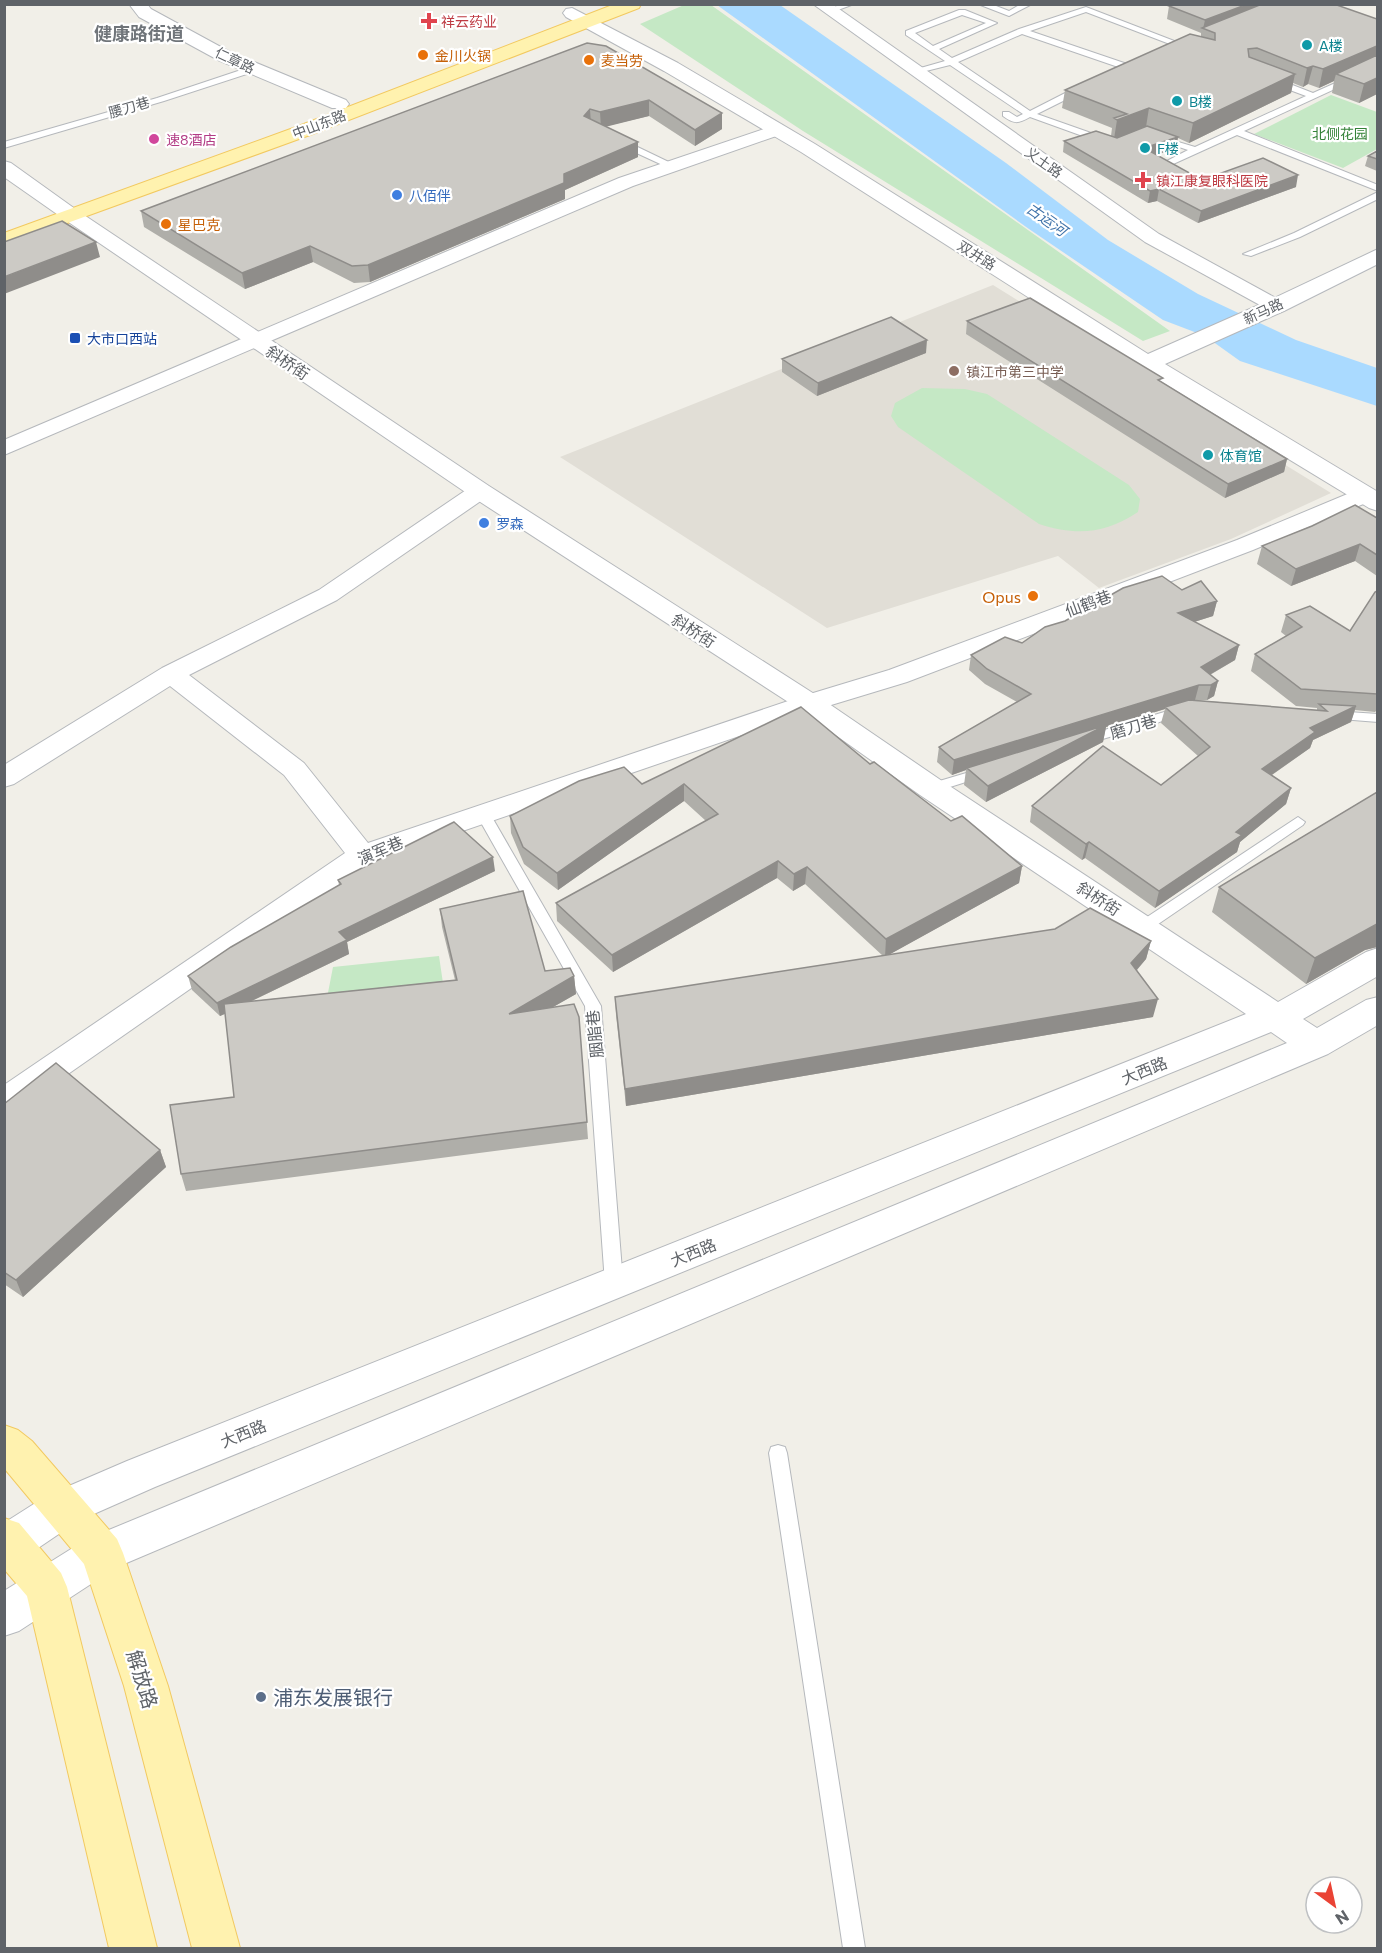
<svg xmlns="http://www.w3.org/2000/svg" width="1382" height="1953" font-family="Commissioner,'Noto Sans SC',sans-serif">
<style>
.education{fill:#e1ded6}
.green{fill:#c5e8c5}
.water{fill:#aadaff}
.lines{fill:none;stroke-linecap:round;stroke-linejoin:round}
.service-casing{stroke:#b5b8bc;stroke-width:2}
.minor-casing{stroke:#b5b8bc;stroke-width:2}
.tertiary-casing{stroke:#b5b8bc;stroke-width:2}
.primary-casing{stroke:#f2c960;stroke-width:2}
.service{fill:#fff;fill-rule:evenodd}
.minor{fill:#fff;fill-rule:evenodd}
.tertiary{fill:#fff;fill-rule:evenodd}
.primary{fill:#fff2af;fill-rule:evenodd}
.wall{fill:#afaea9}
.shaded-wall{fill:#8f8d8a}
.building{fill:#cccac5;stroke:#8f8d8a;stroke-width:1.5}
.health-dot{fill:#e0444e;stroke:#fff;stroke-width:2}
.culture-dot{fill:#0f9aa8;stroke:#fff;stroke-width:2}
.food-dot{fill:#e8710a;stroke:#fff;stroke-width:2}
.hotel-dot{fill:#d1479c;stroke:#fff;stroke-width:2}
.shop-dot{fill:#3f7fe0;stroke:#fff;stroke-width:2}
.transit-dot{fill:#1a4fb4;stroke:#fff;stroke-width:2}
.education-dot{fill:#8d6e63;stroke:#fff;stroke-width:2}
.service-dot{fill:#5c6f8a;stroke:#fff;stroke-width:2}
.labels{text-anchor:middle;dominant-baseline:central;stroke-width:4.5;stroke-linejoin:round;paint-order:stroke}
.far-health-label{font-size:14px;fill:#be3a42;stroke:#fff;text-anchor:start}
.far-culture-label{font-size:14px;fill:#0d838f;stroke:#fff;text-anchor:start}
.far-food-label{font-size:14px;fill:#c56008;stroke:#fff;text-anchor:start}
.far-street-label{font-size:14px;fill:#5f6368;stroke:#fff}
.far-park-label{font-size:14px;fill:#348238;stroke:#fff}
.far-hotel-label{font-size:14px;fill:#b23c85;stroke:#fff;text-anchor:start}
.far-shop-label{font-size:14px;fill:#366cbe;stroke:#fff;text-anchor:start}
.far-transit-label{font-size:14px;fill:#164399;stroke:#fff;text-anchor:start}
.far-education-label{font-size:14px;fill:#785e54;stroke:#fff;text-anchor:start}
.far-water-label{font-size:15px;font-style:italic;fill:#4174aa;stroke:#fff}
.street-label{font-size:16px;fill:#5f6368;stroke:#fff}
.food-label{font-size:16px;fill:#c56008;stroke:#fff;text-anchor:end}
.far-district-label{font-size:18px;font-weight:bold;fill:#70757a;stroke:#fff}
.near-street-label{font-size:20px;fill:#5f6368;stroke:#fff}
.near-service-label{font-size:20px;fill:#4e5e75;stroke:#fff;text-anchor:start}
</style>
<rect width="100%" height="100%" fill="#f1efe8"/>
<!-- education -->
<path class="education" d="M993,285l338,208 -100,46 -132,49 -41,-32 -231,72 -267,-171z"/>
<!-- green -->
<path class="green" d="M684,5h27l459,326 -27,10 -340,-210 -163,-107z
M1331,95l46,17v37l-34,19 -89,-34z
M922,388l43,1 22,5 142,91 11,14 -2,13c-34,22 -61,24 -99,12l-141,-97 -7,-11 4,-13z
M439,956l5,34 -118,13 7,-36z"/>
<!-- water -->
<path class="water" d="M717,5h63l226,158 102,77 90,54 98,46 81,28v38l-137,-45 -35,-25 -42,-16 -134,-91z"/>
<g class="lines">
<!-- service casing -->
<g class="service-casing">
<path id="service" d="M841,4h13l-24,9 -4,-2z
M978,4h13l18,7 12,-7h11l-23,12z
M1086,7l109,42 -7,2 -102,-39 -56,19 100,34v4h-6l-102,-35 -64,28 72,49 47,-24h6v4l-46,23 71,25v4h-6l-72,-26c-12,7 -16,7 -27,-1v-4h6l8,5 6,-3 -73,-49 -36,9 -4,-3 35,-10 -39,-26v-4l53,-21h6l32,13 -58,26 13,9 67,-29zM962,15l24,8 -53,23 -18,-13z
M1378,64v5l-134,62 134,54v6l-141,-56 -66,30 -8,-2 25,-13 -33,-11v-4l40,12 111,-51 -35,-13v-4h6l36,14z
M253,66l4,3 -1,2 -92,30 -160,47v-6l153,-44z
M617,140h6l54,26 -8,2 -52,-24z
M1378,192v7l-78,38 -49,19 -8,-2 51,-21z
M1181,707l7,4 -2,3 -100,30 -7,-4 2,-3z
M1333,711l45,3v8l-50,-4 -2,-3z
M983,768l5,1 2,3 -2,3 -57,18 -7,-5 2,-3z
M482,807l7,5 112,194 22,277 -3,5 -6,2 -6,-2 -3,-5 -20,-277 -110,-194z
M1298,817l7,5 -2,3 -155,106h-10l-2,-4 2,-4z
M778,1445l7,2 2,6 78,495h-22l-74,-495 2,-6z"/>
</g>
<!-- minor casing -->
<g class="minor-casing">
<path id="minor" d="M813,4h19l327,230 124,68 3,4 -3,4h-14l-124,-68z
M776,125l6,1 3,4 -3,4 -149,52 -629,269v-15l615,-262z
M480,484l8,2 3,5 -3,5 -151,104 -148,75 115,88 64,80 432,-146 89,-27 348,-130 120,-50 8,-2 8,2 4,5 -4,5 -120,50 -346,132 -89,27 -446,153 -357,249 -11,3v-29l341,-232 -61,-78 -114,-89 -156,98 -10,3v-22l158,-97 157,-78 153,-104z"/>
</g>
<!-- tertiary casing -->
<g class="tertiary-casing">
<path id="tertiary" d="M129,4h18l4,5 79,43 116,48 3,4 -3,4h-14l-114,-48 -79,-43z
M572,8l106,55 137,81 333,210 120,-53 110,-52v15l-94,47 -119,53 213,128v19l-9,-3 -230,-140 -338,-216 -137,-81 -98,-54 -3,-4 3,-4z
M4,161l7,2 67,48 411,275 330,211 123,84 336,221 88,-50 12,-4v28l-75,43 14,9 49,-28 12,-3v28l-50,29 -1211,513 -98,64 -15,5v-45l83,-52 1200,-496 -16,-11 -1116,455 -77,34 -59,40 -15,5v-43l44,-28 79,-34 1119,-447 -326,-219 -121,-86 -328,-213 -407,-277 -60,-42z"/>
</g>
<!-- primary casing -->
<g class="primary-casing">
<path id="primary" d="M615,4h26l-2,4 -329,127 -306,111v-13l292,-106z
M4,1425l14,5 14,11 85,98 6,14 45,133 72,262h-48l-68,-262 -40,-122 -80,-96z
M4,1518l15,5 42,50 6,14 90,361h-48l-82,-352 -23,-27z"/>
</g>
<!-- service -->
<use href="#service" class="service"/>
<!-- minor -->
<use href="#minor" class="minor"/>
<!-- tertiary -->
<use href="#tertiary" class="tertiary"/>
<!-- primary -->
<use href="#primary" class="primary"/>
</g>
<!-- wall -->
<path class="wall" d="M1169,6l208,13v75l-18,9 -27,-10 2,-12 -15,7 -11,-4 -5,3 -10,-4 -2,10 -102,50 -11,-5 -2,10 -19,7 45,25 94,7 -98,36 -41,-22 -9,2 -85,-51 1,-11 47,-5 1,-8 -50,-20 3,-18 136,-53v-4l-34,-14z
M587,43l135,86 -27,17 -46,-30 -43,10 32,31 -73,33v9l-195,83 -16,1 -41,-21 -68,27 -101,-62 -3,-16z
M1377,151v20l-12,-5 3,-10z
M967,321l320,138 -3,13 -59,26 -259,-164z
M926,353l-109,43 -35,-24v-13z
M1377,518v58l-22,-15 -64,25 -34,-22 5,-18z
M1182,590l35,11 -4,15 -19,6 45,23 -4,15 -25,15 8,6 -4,15 -7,4h-12l122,10v-2l-21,-2 -45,-35 4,-17 31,-18 -5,-4 5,-17 64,16 27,-40v119l-2,2 -20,-2 -4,12 -38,18 -3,8 -38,27 19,13 -5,16 -46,38 -3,10 -82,56 -70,-50 -3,2 -52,-38 2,-16 129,-21 37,-29 -37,-33 4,-14 -59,18 -3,15 -117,60 -22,-17 2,-15 -14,5 -15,-13 2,-15 78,-45 -32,-18 -16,-14 2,-15 51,-12z
M870,764l81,57 71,45 -3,17 -131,72 263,-14 -5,18 -9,11 16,47 -527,89 -10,-91 -1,-18 268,-41 -78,-72 -12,7 -16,-13 -164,94 -56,-51 -1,-18 150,-82 -22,-20 -126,89 -34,-26 -13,-31 -1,-17 132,-32z
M1377,792v155l-12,3 -59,34 -94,-72 7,-25z
M495,871l-148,71 2,12 -97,47 203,-21 -13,-53 -2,-18 105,62 29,5 2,18 -23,13 26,10 9,122 -402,52 -5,-17 53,-77 -9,-83 -5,2 -28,-26 -4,-14 151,-91 -1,-5z
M4,1104l156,46 6,17 -143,130 -19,-13z"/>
<!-- shaded-wall -->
<path class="shaded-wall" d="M1248,4h33l-78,25 2,-9z
M1377,46v16l-41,12 -2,7 -15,7 4,-19z
M1313,66l-5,18 -5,3 4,-19z
M1295,74l-4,19 -102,50 4,-20z
M1377,78v16l-18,9 5,-19z
M649,100v16l-48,12 -1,-16z
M1149,108l-3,19 -32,12 3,-19z
M590,109l1,15 -7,-8z
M722,113v16l-27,17v-16z
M1178,137l-2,11 -34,11 2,-11z
M638,142v15l-73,33v9l-195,83 -2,-17 196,-91z
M1298,175l-2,12 -98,36 3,-12z
M1159,189l-2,12 -9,2 2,-12z
M96,242l4,15 -96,37v-17z
M310,246l3,16 -68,27 -3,-16z
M927,340l-1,13 -109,43 1,-13z
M1287,459l-3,13 -59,26 3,-14z
M1360,544l-5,17 -64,25 5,-17z
M1217,601l-4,15 -38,12 3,-15z
M1239,645l-4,15 -38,22 4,-15z
M1218,681l-4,15 -7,4 4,-15z
M1199,685l-4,15 -30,7v2l-59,18 -3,15 -117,60 2,-16 -21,-18 -1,2 -14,5 2,-15z
M1356,706l-5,16 -38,18 -3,8 -53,37 5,-16 48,-41z
M684,784v17l-126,89 -1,-17z
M1291,788l-5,16 -46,38 -3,10 -82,56 4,-17 77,-59z
M1089,842l-4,16 -3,2 4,-16z
M493,857l2,14 -148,71 2,12 -129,62 -3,-13 122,-71z
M778,861l-1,17 -164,94 -1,-17z
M1022,866l-3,17 -134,74 1,-18z
M807,867l-2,17 -12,7 1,-17z
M1375,924h2v23l-12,3 -59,34 9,-26z
M1151,941l-5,18 -19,22 4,-18z
M574,976l2,18 -65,37 -2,-17z
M1158,999l-5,18 -527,89 -1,-17z
M160,1150l6,17 -143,130 -7,-17z"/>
<!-- building -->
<path class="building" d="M1174,4h74l-43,16 -36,-14z
M1262,4h72l43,15v27l-54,23 -10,-3 -6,2 -50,-20 -9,1 1,8 46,17 -102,49 -44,-15 -32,12 -3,-2 13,-4 -62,-24 125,-56 25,6v-7l-13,-5z
M587,43l19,3 116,67 -27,17 -46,-30 -49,12 -10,-3 -6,7 54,26 -74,32v9l-196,82 -16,1 -42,-20 -68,27 -101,-62z
M1377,55v23l-13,6 -28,-10z
M1147,126l31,11 -34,11 58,32 61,-22 35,17 -97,36 -42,-22 -9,2 -86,-50 32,-10 21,7z
M1377,151v8l-9,-3z
M62,221l34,21 -92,35v-35z
M1030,298l133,80 -5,2 129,79 -59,25 -261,-163z
M891,317l36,23 -109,43 -36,-24z
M1355,505l22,13v37l-17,-11 -64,25 -34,-23 50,-20z
M1162,576l20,14 19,-9 16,20 -39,12 61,32 -38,22 17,14 -7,4h-12l-245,75 -15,-13 92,-53 -44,-25 -16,-14 34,-18 17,6 23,-16 20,-6 58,-33z
M1377,591v103l-76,-5 -46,-35 47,-27 -16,-12 24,-9 40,25 25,-39z
M1189,700l138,11 -8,-7 37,2 -46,22 5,4 -53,37 29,19 -55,44 6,3 -83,56 -70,-49 -3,2 -54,-38 71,-60 58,39 49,-38 -45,-40z
M801,707l69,57 4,-2 77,59 11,-5 60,50 -136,73 -79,-72 -13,7 -16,-13 -166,94 -56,-52 162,-89 -34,-30 -127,89 -34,-26 -13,-31 69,-35 45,-14 18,17z
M1106,725l-118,61 -21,-18z
M1377,792v132l-62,34 -96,-71z
M454,822l39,35 -154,75 8,8 -130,63 -29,-27 43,-29 110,-63 -3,-4z
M523,891l22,80 25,-3 4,8 -65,38 65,-10 5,13 8,105 -406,52 -11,-69 64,-8 -10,-93 233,-24 -17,-71z
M1090,908l61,33 -20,22 27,36 -533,90 -10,-92 440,-68z
M56,1063l104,87 -144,130 -12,-8v-168z"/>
<!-- markers -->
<g class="health-dot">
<path d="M426 12h6v6h6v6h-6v6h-6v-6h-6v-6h6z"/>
<path d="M1140 171h6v6h6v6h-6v6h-6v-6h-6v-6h6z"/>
</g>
<g class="culture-dot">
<circle cx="1307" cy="45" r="6"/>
<circle cx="1177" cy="101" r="6"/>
<circle cx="1145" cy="148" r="6"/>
<circle cx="1208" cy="455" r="6"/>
</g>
<g class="food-dot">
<circle cx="423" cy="55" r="6"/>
<circle cx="589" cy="60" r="6"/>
<circle cx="166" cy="224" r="6"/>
<circle cx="1033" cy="596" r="6"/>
</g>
<circle class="hotel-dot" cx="154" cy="139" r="6"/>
<g class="shop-dot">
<circle cx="397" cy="195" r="6"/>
<circle cx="484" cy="523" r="6"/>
</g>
<rect class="transit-dot" x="69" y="332" width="12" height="12" rx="3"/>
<circle class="education-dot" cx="954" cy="371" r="6"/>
<circle class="service-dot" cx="261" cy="1697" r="6"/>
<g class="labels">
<!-- far-health labels -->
<g class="far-health-label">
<text x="441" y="21">祥云药业</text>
<text x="1156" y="180">镇江康复眼科医院</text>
</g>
<!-- far-culture labels -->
<g class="far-culture-label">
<text x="1319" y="45">A楼</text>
<text x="1189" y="101">B楼</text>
<text x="1157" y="148">F楼</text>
<text x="1220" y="455">体育馆</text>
</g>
<!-- far-food labels -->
<g class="far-food-label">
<text x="435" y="55">金川火锅</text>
<text x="601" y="60">麦当劳</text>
<text x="178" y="224">星巴克</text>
</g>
<!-- far-street labels -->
<g class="far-street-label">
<text transform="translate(235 60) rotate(25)">仁章路</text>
<text transform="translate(129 107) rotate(-16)">腰刀巷</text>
<text transform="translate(319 124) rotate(-21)">中山东路</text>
<text transform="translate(1044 162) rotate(35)">义土路</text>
<text transform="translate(977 255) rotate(32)">双井路</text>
<text transform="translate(1263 311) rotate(-25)">新马路</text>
</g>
<!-- far-park labels -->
<g class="far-park-label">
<text x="1340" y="133">北侧花园</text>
</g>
<!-- far-hotel labels -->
<g class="far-hotel-label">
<text x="166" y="139">速8酒店</text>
</g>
<!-- far-shop labels -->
<g class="far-shop-label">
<text x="409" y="195">八佰伴</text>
<text x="496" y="523">罗森</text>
</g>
<!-- far-transit labels -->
<g class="far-transit-label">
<text x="87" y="338">大市口西站</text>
</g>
<!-- far-education labels -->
<g class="far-education-label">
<text x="966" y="371">镇江市第三中学</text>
</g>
<!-- far-water labels -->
<g class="far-water-label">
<text transform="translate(1047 219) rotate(35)">古运河</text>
</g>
<!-- street labels -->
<g class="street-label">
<text transform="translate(288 362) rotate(34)">斜桥街</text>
<text transform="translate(1088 603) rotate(-20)">仙鹤巷</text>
<text transform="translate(694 630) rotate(33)">斜桥街</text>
<text transform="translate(1133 726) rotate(-17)">磨刀巷</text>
<text transform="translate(380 850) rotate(-23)">演军巷</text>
<text transform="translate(1099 898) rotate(33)">斜桥街</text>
<text transform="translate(594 1034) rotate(-96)">胭脂巷</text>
<text transform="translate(1144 1070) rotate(-22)">大西路</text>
<text transform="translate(693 1252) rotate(-22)">大西路</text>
<text transform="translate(243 1433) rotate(-22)">大西路</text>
</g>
<!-- food labels -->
<g class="food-label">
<text x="1021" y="596">Opus</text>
</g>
<!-- far-district labels -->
<g class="far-district-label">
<text x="139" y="33">健康路街道</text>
</g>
<!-- near-street labels -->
<g class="near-street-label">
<text transform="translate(143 1679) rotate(73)">解放路</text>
</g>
<!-- near-service labels -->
<g class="near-service-label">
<text x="273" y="1697">浦东发展银行</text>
</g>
</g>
<!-- border -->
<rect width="1382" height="1953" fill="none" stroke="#5f6368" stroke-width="12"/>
<!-- north arrow -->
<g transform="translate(1334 1905) rotate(147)"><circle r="28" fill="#ffffff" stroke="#bfc1c3" stroke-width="1.5"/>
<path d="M0-4.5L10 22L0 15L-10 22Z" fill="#ea4335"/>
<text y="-9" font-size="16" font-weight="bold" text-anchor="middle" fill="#5f6368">N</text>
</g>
</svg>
